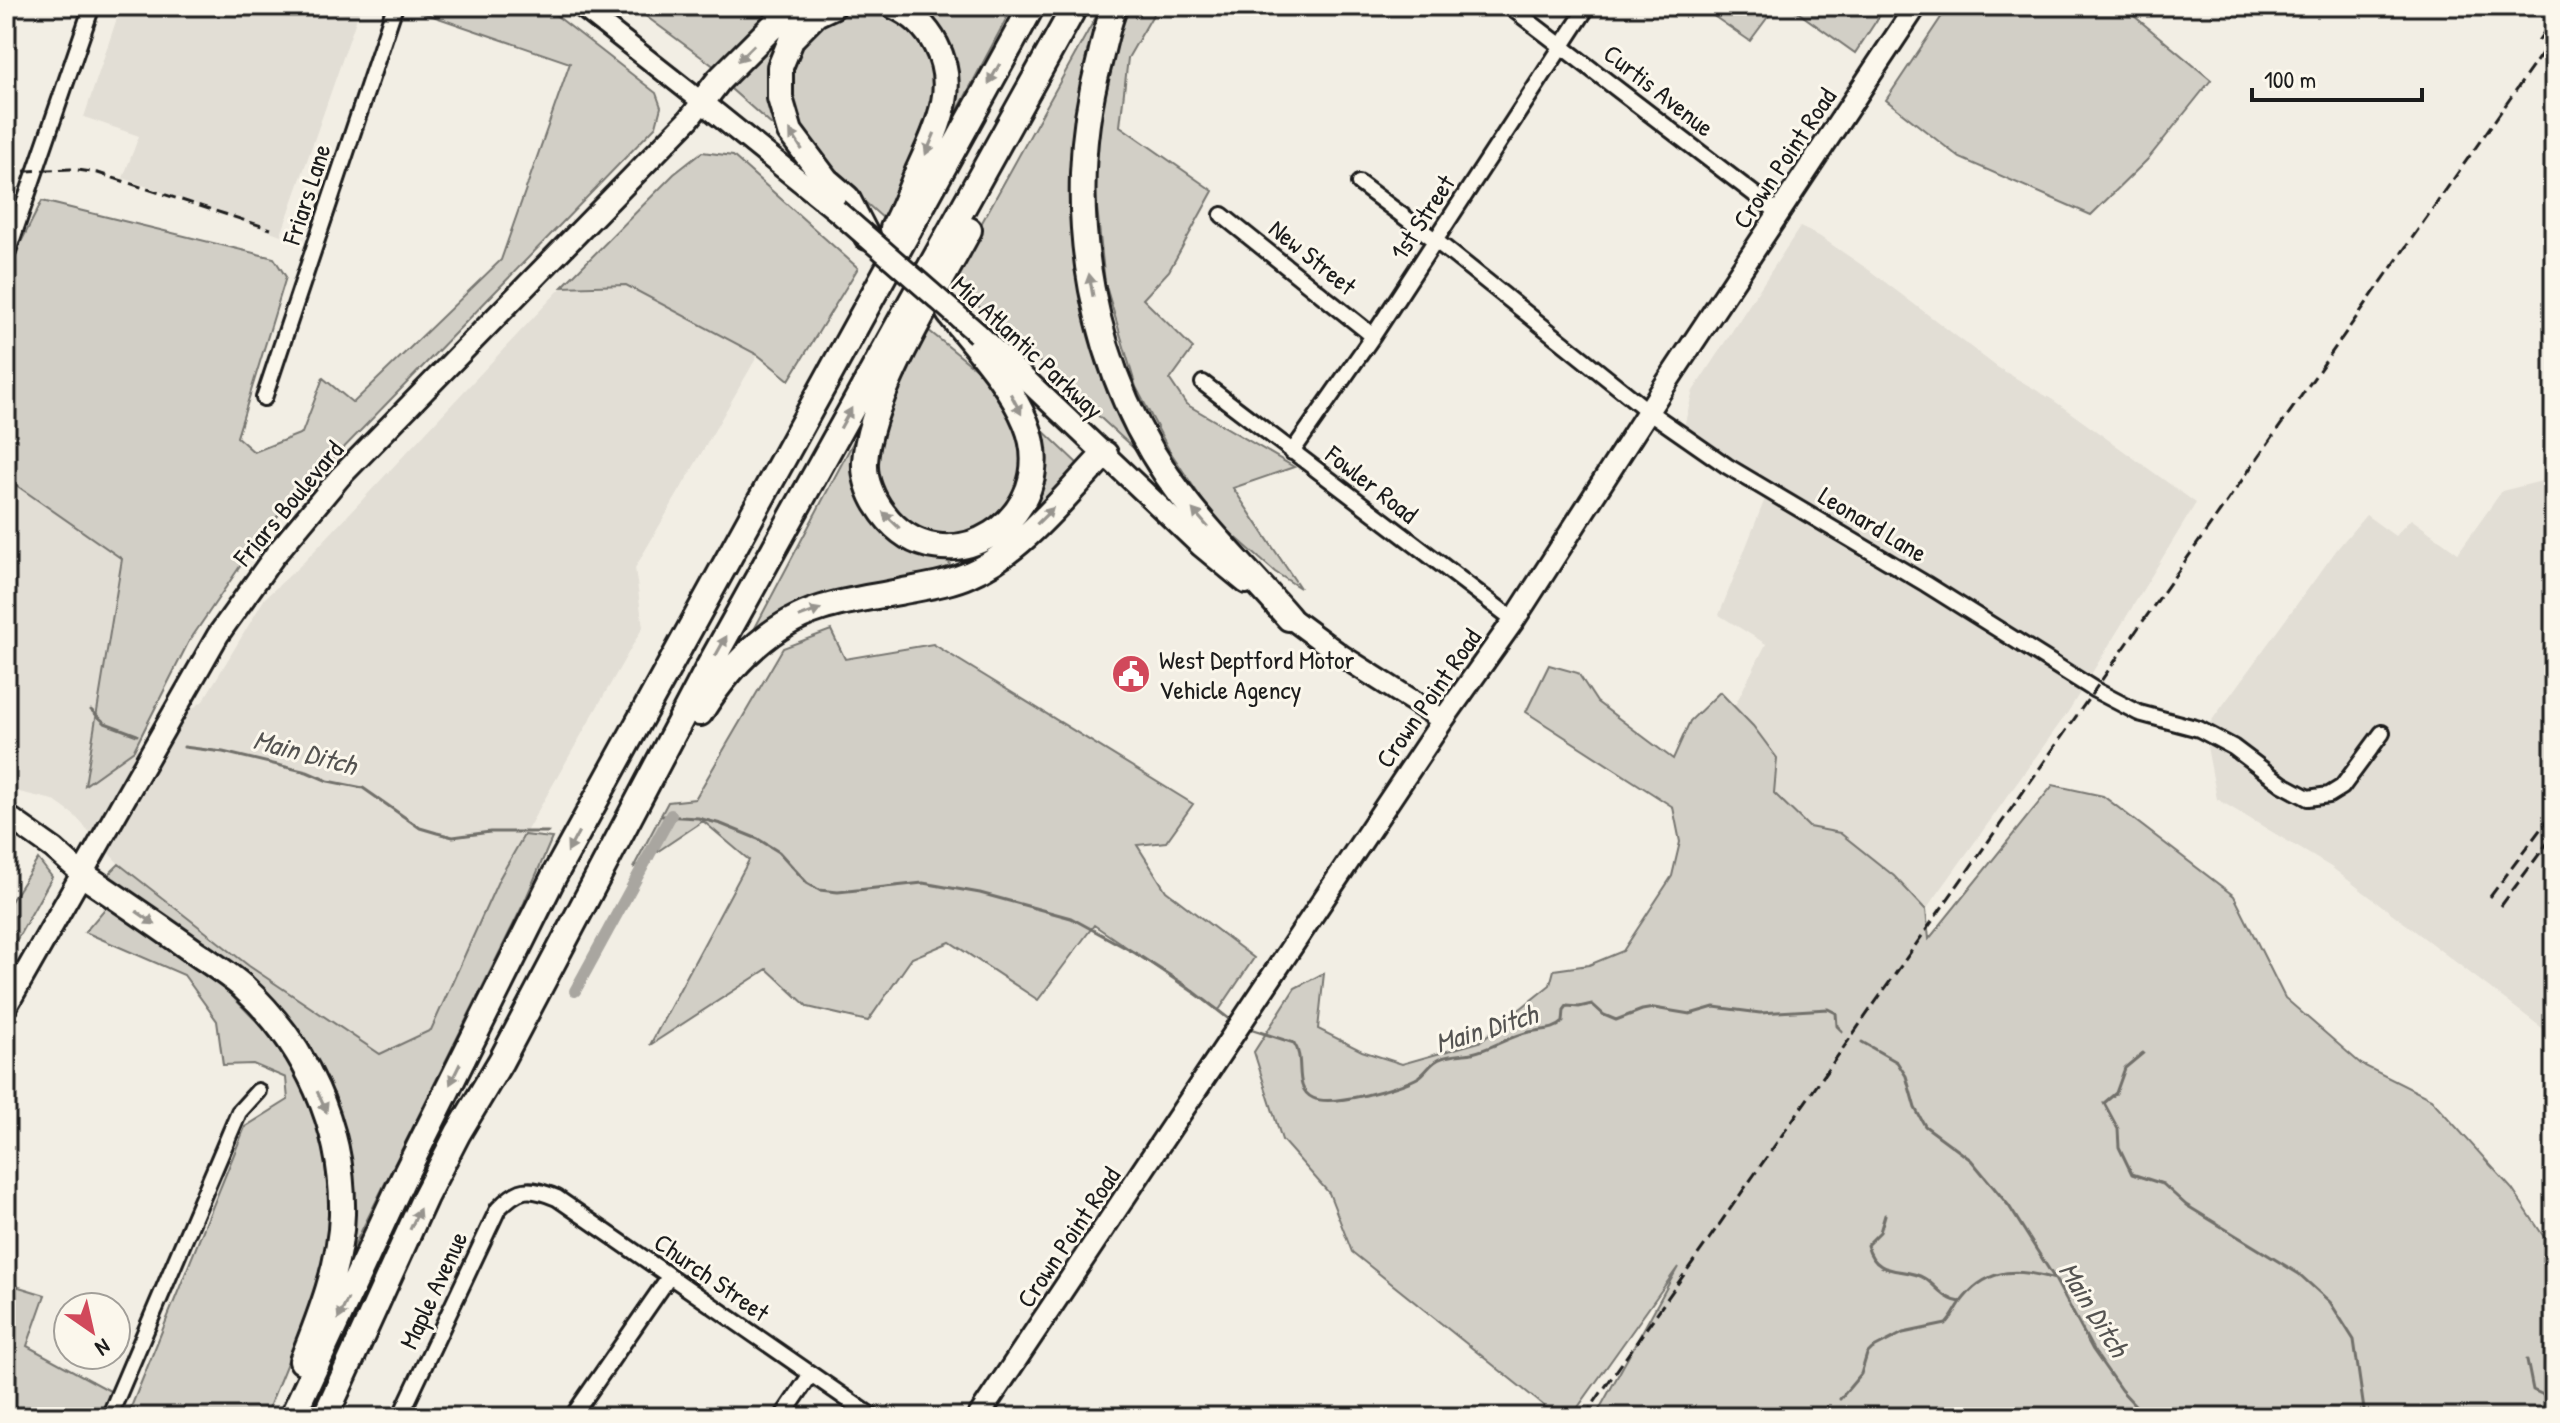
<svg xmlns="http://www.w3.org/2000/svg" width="2560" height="1423" font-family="'Patrick Hand',sans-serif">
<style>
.built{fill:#e2ded5}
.green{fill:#d2cfc6;stroke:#777671;stroke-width:2}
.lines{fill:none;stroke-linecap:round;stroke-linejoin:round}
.stream{stroke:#716f6b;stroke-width:3}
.canal{stroke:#a9a6a0;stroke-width:12}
.minor-casing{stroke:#1c1c1c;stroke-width:20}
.tertiary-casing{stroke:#1c1c1c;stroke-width:24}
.secondary-casing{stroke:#1c1c1c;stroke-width:26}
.motorway-casing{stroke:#1c1c1c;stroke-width:30}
.minor{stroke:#fbf7ec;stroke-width:14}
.tertiary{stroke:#fbf7ec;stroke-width:18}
.secondary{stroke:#fbf7ec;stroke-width:20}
.motorway{stroke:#fbf7ec;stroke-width:24}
.rail{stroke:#1c1c1c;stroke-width:3;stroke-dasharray:12 6;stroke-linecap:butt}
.secondary-bridge-casing{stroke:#1c1c1c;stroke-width:26;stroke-linecap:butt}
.secondary-bridge{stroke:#fbf7ec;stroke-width:20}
.oneway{fill:#97948e}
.labels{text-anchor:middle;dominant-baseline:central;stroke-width:6;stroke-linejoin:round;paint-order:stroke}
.street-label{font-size:26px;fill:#1c1c1c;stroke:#fbf7ec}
.poi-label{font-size:26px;fill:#1c1c1c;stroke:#fbf7ec;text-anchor:start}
.water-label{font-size:28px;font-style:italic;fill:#545351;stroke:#fbf7ec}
</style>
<rect width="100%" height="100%" fill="#f2eee4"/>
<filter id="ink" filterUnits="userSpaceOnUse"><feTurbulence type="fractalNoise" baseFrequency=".0125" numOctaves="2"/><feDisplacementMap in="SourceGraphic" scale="16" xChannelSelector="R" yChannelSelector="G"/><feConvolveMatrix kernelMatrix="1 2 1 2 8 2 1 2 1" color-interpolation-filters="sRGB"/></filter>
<g filter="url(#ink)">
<!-- built -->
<path class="built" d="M121,6h240l-80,229 -158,-57 16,-42 -55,-19z
M1800,227l19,9 50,34 128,97 56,33 143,103 -128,209 -142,198 -32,-34 -54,-43 -31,-6 -35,-34 -42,-82 34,-67 -47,-29 51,-129 -88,-52 11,-43z
M626,285l132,70 -123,213 8,59 -144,252 -68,151 -51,24 -131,-88 -130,-102 -45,-49 -21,-15 -38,-9 -9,-7v-306l116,81 -36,226 117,-84 62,-103 38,-35 259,-276z
M2554,478v559l-223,-170 -114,-68 -13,-68 134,-183 28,-33 29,21 16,-17 47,34 44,-62z"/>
<!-- green -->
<path class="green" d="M410,6h134l112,87 5,14 -5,19 -390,402 -78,115 -54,107 -49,35 37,-226 -116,-81v-196l12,-34 24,-47 232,57 12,19 -49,160 17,15 48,-19 21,-55 30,25 148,-143 69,-197 -161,-55z
M632,6h148l-65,61z
M804,6h11l-37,32 -11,49 15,47 -51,-45 36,-47z
M867,6h6l36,20 27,33 -3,54 -7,30 -42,76 -56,-50 -32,-40 -9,-47 9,-35 33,-31z
M909,6h104l-64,121 4,-49z
M1102,6h4l-24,76 -10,109 4,84 24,92 53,99 -203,-186z
M1125,6h33l-30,52 -8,68 93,65 -44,80 -26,28 50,49 -23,32 16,24 108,63 -61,21 67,100 -25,-16 -60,-53 -46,-69 -33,-63 -31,-104 -12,-114 8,-87z
M1699,6h77l-26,35z
M1789,6h97l-31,47z
M1943,6h179l89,74 -64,80 -56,55 -131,-57 -74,-58 60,-90z
M702,152l31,4 125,112 -69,112 -31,-25 -132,-70 -64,2 112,-113z
M928,330l53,43 37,59 8,43 -24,45 -29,15 -35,5 -32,-10 -24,-34 -7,-30 3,-36z
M1039,427l39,37 -59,67 27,-50z
M858,433l9,76 26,34 57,19 -2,10 -201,71z
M831,630l14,29 88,-15 260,160 -27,38 -29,3 29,46 88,67 -35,52 -125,-85 -56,75 -88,-58 -38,16 -44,63 -60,-14 -41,-38 -117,76 99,-185 -46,-39 -70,47 35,-66 27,-3 88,-151z
M1549,665l29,8 19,29 76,57 17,-38 30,-29 33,34 24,32 -3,35 35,34 31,6 54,43 32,34 3,29 124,-154 50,11 131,100 51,102 76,66 70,35 81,90 42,63v165h-959l83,-150 -107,150h-13l-206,-165 -23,-59 -47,-53 -28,-88 41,-64 29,-15 -6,56 44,22 40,13 77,-22 71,-57 4,-15 35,-5 34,-14 49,-75 8,-34 -7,-35 -147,-95z
M524,835l28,3 -28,65 -179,361 8,-72 -18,-97 -73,-104 -157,-113 14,-14 130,102 131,88 51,-24 68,-151z
M38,859l14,18 -46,82v-50z
M108,905l121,88 62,64 32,77 9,118 -67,165h-138l118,-290 43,-27 -2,-22 -33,-14 -30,1 -6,-44 -33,-46 -99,-43z
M6,1283l39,12 -18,51 85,46 -12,25h-94z"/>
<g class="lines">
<!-- stream -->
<path class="stream" d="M91,710l14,13 32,12
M184,747l39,5 84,20 21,9 35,7 57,40 17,5 16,4 37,-5h58
M662,816l36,2 23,6 37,15 21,13 28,31 12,7 19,2 85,-9 57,10 91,25 64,35 53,34 41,32
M1253,1030l41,13c12,17 -2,45 19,55 18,9 88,-10 106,-21 9,-6 12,-16 23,-19 10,-4 20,-3 30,-5 20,-4 38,-17 57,-21 13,-3 25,-1 34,-10l1,-12 3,-4 12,1 13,-3 12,11 12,5 26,-10 12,-2 36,6 24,-7 46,6 68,-4 8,4 1,13 5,5
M1862,1042l35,20 9,14 9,32 10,18 46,34 38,46 46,73 38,71 28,40 25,27
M2143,1053l-18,15 -9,25 -12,10 14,26 1,18 13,27 31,10 23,21 113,69 31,28 24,38 11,77
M1885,1215l-5,17 -13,13c9,34 36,21 57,33 14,9 20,22 37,24
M2527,1360l6,30 21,10
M1840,1399l21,-25 6,-20 5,-5 31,-16 43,-9c8,-8 11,-18 18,-26 26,-32 57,-29 91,-19"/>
<!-- canal -->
<path class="canal" d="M575,991l96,-176"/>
<!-- minor casing -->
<g class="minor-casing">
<path id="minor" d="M1509,6l270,207
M1359,183l76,57 213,171 79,55 199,118 169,106 44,23 60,16 34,18 49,37 26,14 21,-3 13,-8 40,-54
M1222,215l151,121
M6,257l86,-251
M1203,383l311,237
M264,398l131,-392
M1292,452l81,-116 215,-330
M109,1417l130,-305 19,-21
M400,1417l98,-208c21,-22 31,-23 59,-11l316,219
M572,1417l97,-140
M782,1417l29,-43"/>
</g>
<!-- tertiary casing -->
<g class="tertiary-casing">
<path id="tertiary" d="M580,6l122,96"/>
</g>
<!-- secondary casing -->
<g class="secondary-casing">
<path id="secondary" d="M977,333l224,213 45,37
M1277,608l65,48 101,64
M6,815l48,34 28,25
M6,1007l212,-372 57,-80 65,-78 349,-358 13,-17 134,108
M978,1417l465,-697 71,-100 149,-232 253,-382"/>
</g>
<!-- motorway casing -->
<g class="motorway-casing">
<path id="motorway" d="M833,6l-17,8 -24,24 -12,29v31l10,34 36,48 21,18 20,39
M1115,6c-7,17 -11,35 -15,53 -40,148 -10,318 84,440 32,42 71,79 105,119
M702,102l17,-22 74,-74
M893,228c10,-18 17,-38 25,-57 10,-22 21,-45 26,-69 8,-40 -13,-80 -50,-96
M949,313c27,35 60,69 77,110 39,95 -83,171 -143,90 -10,-13 -19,-33 -18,-51 4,-66 72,-172 104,-232
M700,713c29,-46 69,-89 122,-105 25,-8 52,-11 77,-16 24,-5 49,-8 71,-18 52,-22 96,-80 135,-120
M82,874c37,25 74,50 110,76 17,12 35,23 50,36 64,58 102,141 100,228 -1,49 -22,102 -40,147
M292,1417l110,-236 152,-305 478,-870
M325,1417l100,-220 33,-64 43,-72 207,-393 367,-662"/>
</g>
<!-- minor -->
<use href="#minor" class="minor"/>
<!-- tertiary -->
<use href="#tertiary" class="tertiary"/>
<!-- secondary -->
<use href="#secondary" class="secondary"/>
<!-- motorway -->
<use href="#motorway" class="motorway"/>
<!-- rail -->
<path class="rail" d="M2538,41l16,-23
M6,172l65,-3 27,4 173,56
M2490,897l64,-86
M2501,906l53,-72
M1584,1417l970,-1381"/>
<!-- secondary-bridge casing -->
<g class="secondary-bridge-casing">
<path id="secondary-bridge" d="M836,210l141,123"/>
</g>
<!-- secondary-bridge -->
<use href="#secondary-bridge" class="secondary-bridge"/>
</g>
<!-- one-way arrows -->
<defs><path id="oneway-solid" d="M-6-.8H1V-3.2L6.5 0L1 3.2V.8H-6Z" transform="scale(2)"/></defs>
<g class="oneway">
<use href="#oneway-solid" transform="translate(746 53) rotate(135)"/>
<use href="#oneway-solid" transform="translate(994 74) rotate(119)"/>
<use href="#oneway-solid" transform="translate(796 140) rotate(-122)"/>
<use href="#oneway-solid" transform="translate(930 144) rotate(113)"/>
<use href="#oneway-solid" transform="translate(1091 285) rotate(-100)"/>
<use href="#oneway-solid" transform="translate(1016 404) rotate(62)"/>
<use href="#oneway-solid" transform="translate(846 418) rotate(-61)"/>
<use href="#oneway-solid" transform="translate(1045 516) rotate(-45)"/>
<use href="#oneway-solid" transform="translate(1200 518) rotate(-131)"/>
<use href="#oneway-solid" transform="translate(891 520) rotate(-136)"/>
<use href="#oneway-solid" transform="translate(810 613) rotate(-21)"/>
<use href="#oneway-solid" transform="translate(721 646) rotate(-61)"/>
<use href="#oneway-solid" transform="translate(573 842) rotate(118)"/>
<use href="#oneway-solid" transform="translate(146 918) rotate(35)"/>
<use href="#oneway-solid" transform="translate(455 1074) rotate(116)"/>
<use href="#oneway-solid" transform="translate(322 1102) rotate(66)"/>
<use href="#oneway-solid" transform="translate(415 1219) rotate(-65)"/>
<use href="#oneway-solid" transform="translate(343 1309) rotate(115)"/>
</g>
</g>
<!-- icons -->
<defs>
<g id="civic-disc" transform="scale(2)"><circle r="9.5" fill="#d1495b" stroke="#fbf7ec"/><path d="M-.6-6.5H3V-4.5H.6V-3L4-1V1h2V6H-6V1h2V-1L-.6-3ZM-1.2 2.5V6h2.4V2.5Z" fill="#fff"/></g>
</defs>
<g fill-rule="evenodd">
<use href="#civic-disc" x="1131" y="674"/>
</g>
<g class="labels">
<!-- street labels -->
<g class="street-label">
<text transform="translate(1659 90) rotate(38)">Curtis Avenue</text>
<text transform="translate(1784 158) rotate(-56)">Crown Point Road</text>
<text transform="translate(306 194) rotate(-72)">Friars Lane</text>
<text transform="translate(1422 217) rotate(-57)">1st Street</text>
<text transform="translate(1313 257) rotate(39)">New Street</text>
<text transform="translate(1028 347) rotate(43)">Mid Atlantic Parkway</text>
<text transform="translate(1372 484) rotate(38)">Fowler Road</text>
<text transform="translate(288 503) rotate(-50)">Friars Boulevard</text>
<text transform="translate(1873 524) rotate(31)">Leonard Lane</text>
<text transform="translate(1428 698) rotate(-55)">Crown Point Road</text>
<text transform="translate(1068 1237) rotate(-56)">Crown Point Road</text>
<text transform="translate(712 1277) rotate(35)">Church Street</text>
<text transform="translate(433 1290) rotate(-65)">Maple Avenue</text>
</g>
<!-- poi labels -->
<g class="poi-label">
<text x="1159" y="659">West Deptford Motor<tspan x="1159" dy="30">Vehicle Agency</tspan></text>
</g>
<!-- water labels -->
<g class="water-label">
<text transform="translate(305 752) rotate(15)">Main Ditch</text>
<text transform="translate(1486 1028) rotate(-17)">Main Ditch</text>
<text transform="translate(2094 1309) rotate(58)">Main Ditch</text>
</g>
</g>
<!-- margin -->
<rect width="2560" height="1423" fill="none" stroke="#fbf7ec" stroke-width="32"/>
<rect x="16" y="16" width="2528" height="1391" fill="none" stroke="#1c1c1c" stroke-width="3" filter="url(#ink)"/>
<!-- north arrow -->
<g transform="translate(92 1331) rotate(146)"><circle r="38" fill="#fbf7ec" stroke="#a29f99" stroke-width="2"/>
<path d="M0-6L14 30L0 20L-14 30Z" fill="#d1495b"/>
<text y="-12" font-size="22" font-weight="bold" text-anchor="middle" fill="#1c1c1c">N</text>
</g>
<!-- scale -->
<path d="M2252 88v12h170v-12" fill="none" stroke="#1c1c1c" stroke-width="4"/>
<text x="2264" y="88" font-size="24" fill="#1c1c1c" stroke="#fbf7ec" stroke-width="6" paint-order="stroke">100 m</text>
</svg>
